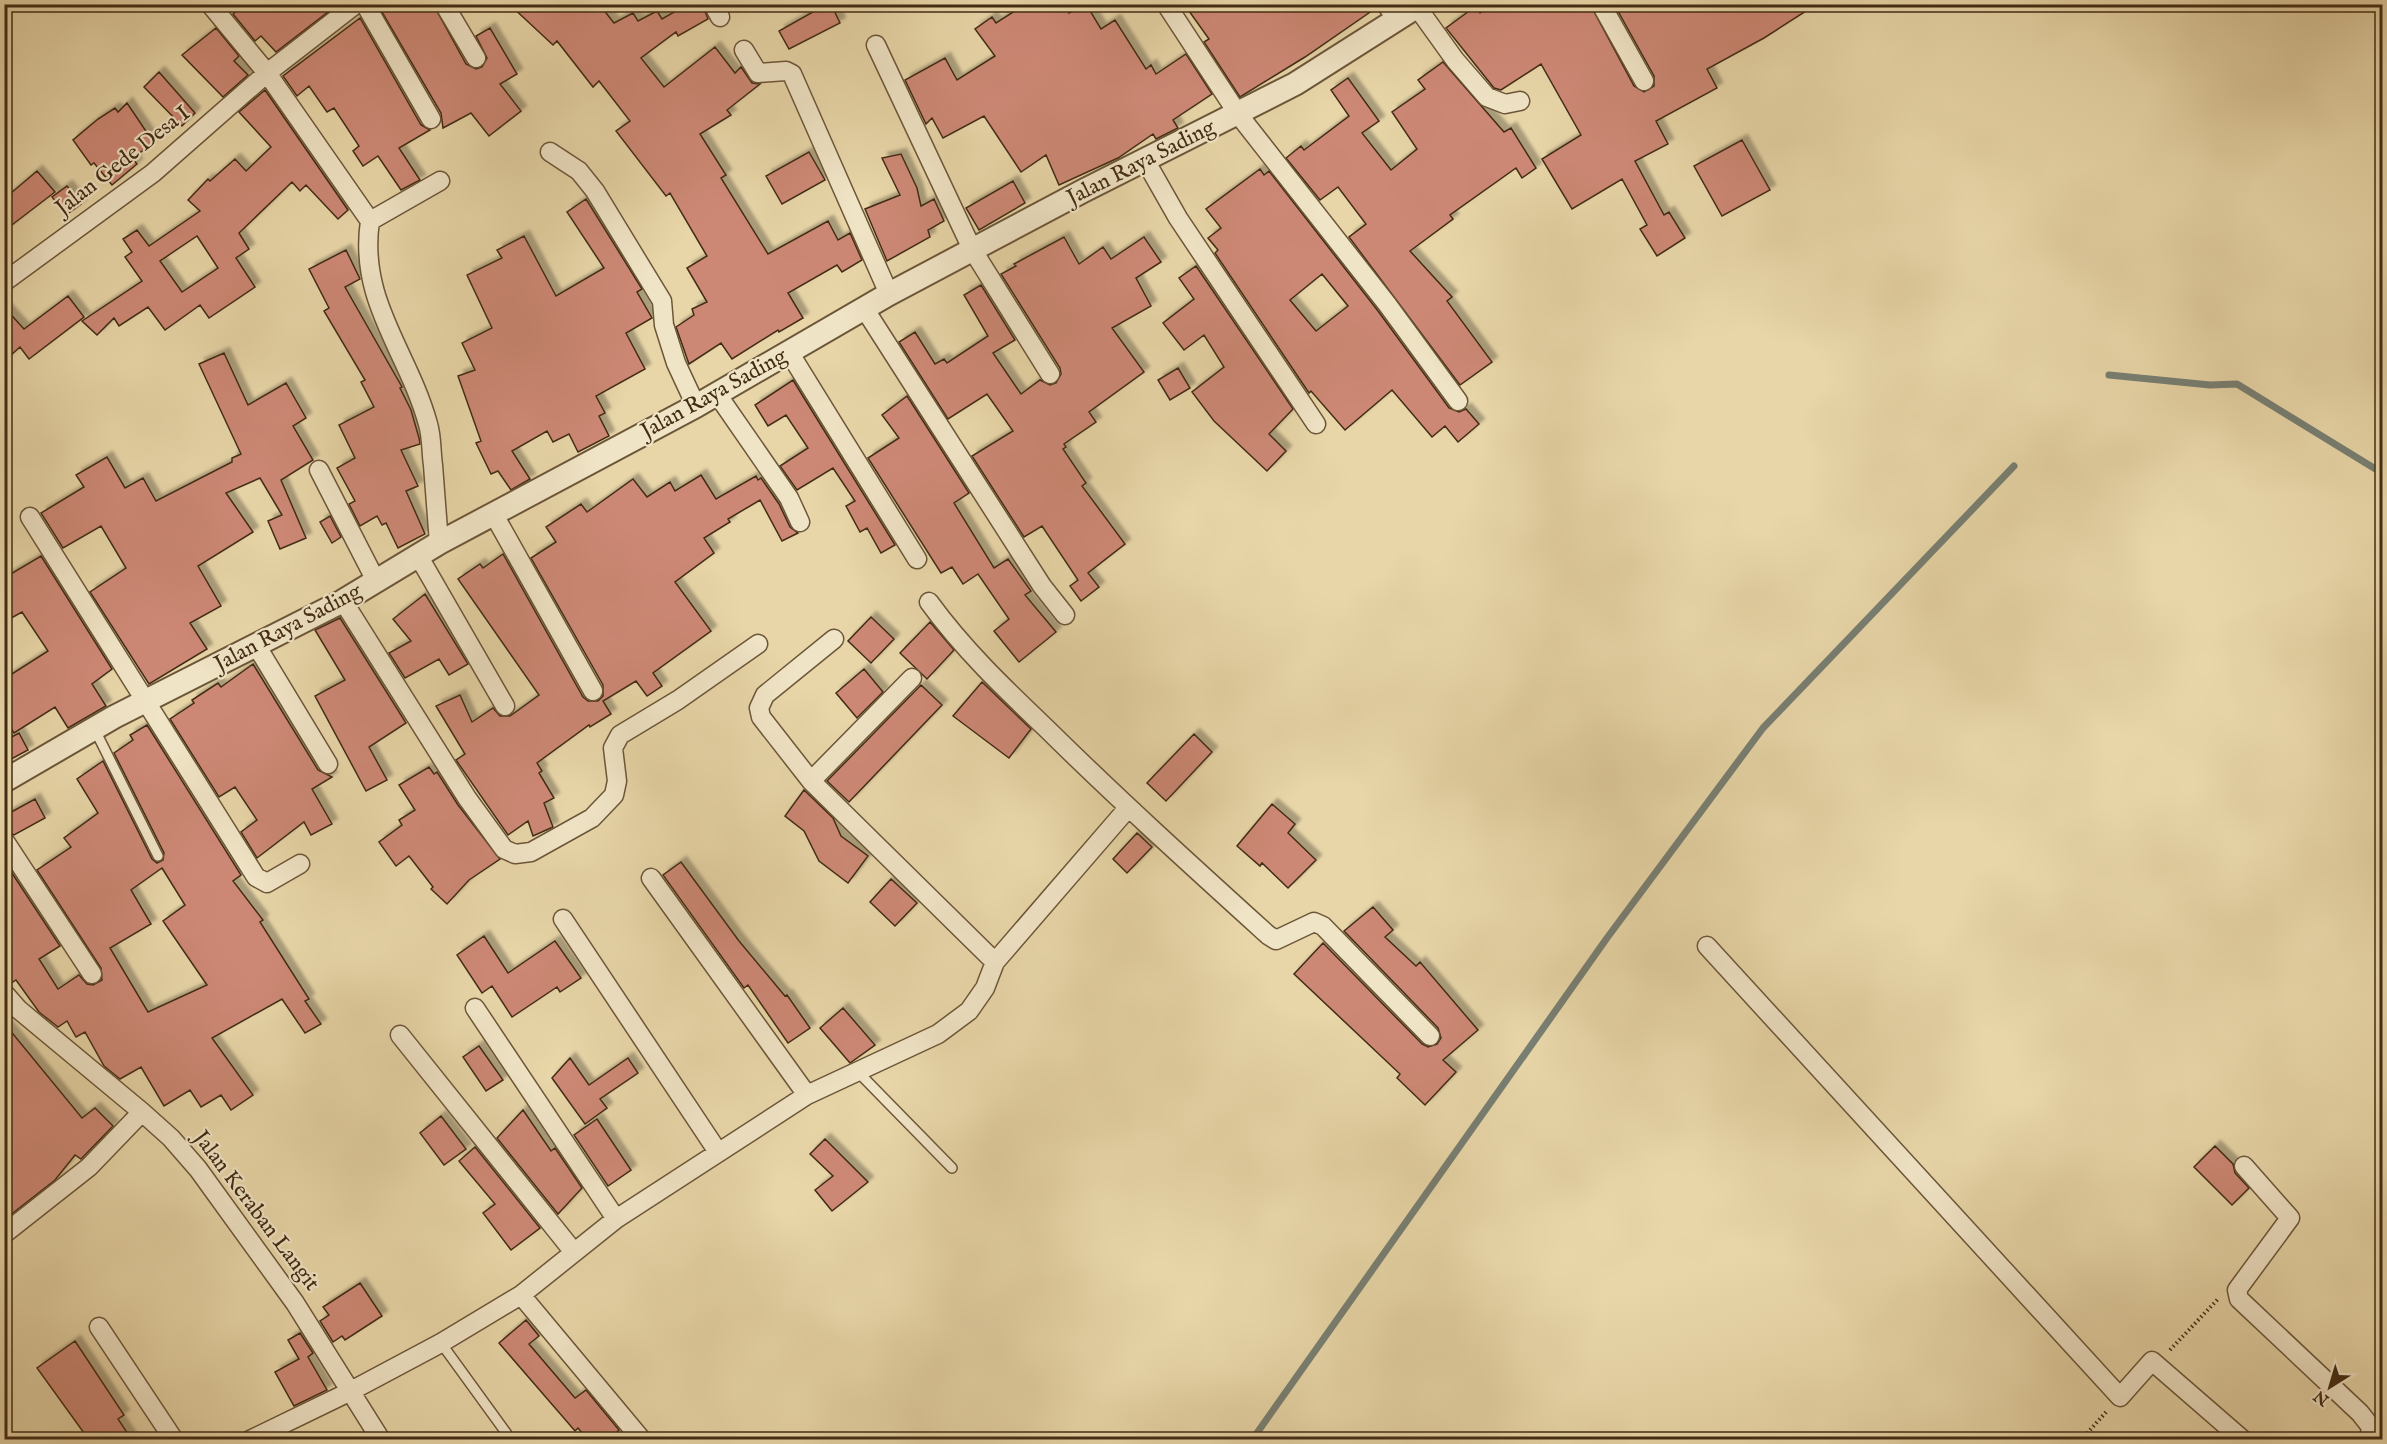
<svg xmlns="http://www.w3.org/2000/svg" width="2387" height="1444" font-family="'IM FELL English',serif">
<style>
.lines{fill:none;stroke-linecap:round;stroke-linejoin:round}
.stream{stroke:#787f73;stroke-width:7}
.building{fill:#cd8875;stroke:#422c14;stroke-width:1.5;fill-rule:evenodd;filter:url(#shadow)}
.service-casing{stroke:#6c5639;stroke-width:12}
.minor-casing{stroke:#6c5639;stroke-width:21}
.tertiary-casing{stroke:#6c5639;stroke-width:26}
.path{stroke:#422c14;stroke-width:4;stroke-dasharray:1.5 3;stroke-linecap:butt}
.service{stroke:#f0e4c6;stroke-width:9}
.minor{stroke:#f0e4c6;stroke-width:18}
.tertiary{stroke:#f0e4c6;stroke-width:22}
.labels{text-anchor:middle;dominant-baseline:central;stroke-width:4.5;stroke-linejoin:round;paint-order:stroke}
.street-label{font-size:22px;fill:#422c14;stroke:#f0e4c6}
</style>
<defs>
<filter id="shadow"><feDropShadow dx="5.5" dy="-5.5" stdDeviation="1.5" flood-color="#0004"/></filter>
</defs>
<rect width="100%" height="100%" fill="#e8d6a8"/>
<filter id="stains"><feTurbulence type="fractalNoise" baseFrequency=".00333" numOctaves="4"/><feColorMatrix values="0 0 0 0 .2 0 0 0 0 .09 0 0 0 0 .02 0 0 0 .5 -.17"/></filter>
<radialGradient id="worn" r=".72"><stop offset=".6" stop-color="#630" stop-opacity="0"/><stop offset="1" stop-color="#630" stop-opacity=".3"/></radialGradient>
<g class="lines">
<!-- stream -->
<path class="stream" d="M2109,375l101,10 27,-1 145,89
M1252,1440l355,-502 156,-210 251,-262"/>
</g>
<!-- building -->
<path class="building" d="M245,4h85l3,4 -57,44 -15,-16 -6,5 -22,-27z
M383,4h50l33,60 10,5 6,-2 5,-9 -11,-22 14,-8 27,46 -17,10 21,27 -32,25 -18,-23 -28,15 -2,-15 -62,-106z
M509,4h90l15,19 19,-10 5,8 19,-10 5,8 26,-15h14l6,15 -30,17 -2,-4 -35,26 23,29 51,-40 20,26 6,-6 11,16 8,1 -33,26 4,5 -31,19 26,41 -5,3 47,76 60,-33 10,19 12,-7 12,27 -20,12 -5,-7 -49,28 15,25 -24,14 -1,-2 -46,29 -11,-16 -32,21 -13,-37 18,-12 -2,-6 15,-7 -20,-34 20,-12 -37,-63 -4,3 -50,-65 14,-10 -31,-40 -6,6 -36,-46 -4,4z
M827,4h4l9,19 -51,26 -10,-18z
M1026,4h37l6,9 17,-9 15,25 14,-9 31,49 5,-4 5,9 30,-20 26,40 -39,26 5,8 -22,11 -3,-5 -35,24 -59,27 -13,-30 -25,17 -37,-56 -41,22 -11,-20 -6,6 -21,-44 40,-22 12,22 38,-24 -20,-27 17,-12 4,6z
M1184,4h191l1,4 -71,49 -65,40 -36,-55 5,-3z
M1492,4h98l44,82 10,6 10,-6v-10l-40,-72h203l-53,34 -57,31 10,19 -61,33 12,23 -33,17 29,54 5,-3 16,26 -28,18 -17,-27 7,-4 -25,-46 -50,30 -30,-50 39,-24 -40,-71 -40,26 -7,-2 -48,-60 30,-22 4,7z
M360,18l61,107 9,5 -31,18 21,32 -19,10 -23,-34 -15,10 -10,-15 6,-5 -25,-38 -7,4 -18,-26 -12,10 -14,-20z
M216,28l23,28 -5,5 14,14 -25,22 -41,-42z
M1443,62l61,70 7,-4 25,40 -14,10 -6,-10 -66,47 3,4 -43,32 42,46 -5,4 45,61 -32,23 -111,-148 17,-13 -28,-37 -18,13 -34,-42 15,-12 3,4 45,-34 -18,-26 17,-12 31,43 -17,12 29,37 26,-21 -25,-37 33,-23 -7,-9z
M159,72l36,41 -13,13 -38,-39z
M265,90l83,120 -10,9 -32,-34 -6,6 -8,-9 -53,51 10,16 -13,9 19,29 -46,31 -9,-13 -35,25 -17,-23 -29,19 -5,-8 -17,17 -15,-14 60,-40 -17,-24 7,-5 -9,-13 14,-9 12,16 51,-35 -12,-11 20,-21 2,2 25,-22 11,12 25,-24 -32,-35zM197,236l21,32 -36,24 -22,-31z
M127,103l27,40 -22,15 5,6 -25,21 -18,-22 -3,2 -18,-25 25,-21 17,-11 3,4z
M1742,140l28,50 -48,26 -28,-50z
M809,152l16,28 -43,24 -16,-28z
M901,154l16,34 4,18 13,-7 10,22 -16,9 2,7 -43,24 -22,-52 35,-14 -18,-37z
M1260,169l4,6 5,-4 109,140 71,97 10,4 7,-3 13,15 -21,18 -13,-16 -13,11 -40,-47 -47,40 -34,-39 -2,2 -94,-140 3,-3 -10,-12 13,-10 -15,-19zM1322,274l26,32 -32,25 -26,-31z
M37,171l18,21 -51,39v-32z
M1013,181l12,22 -46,27 -13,-22z
M67,186l14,18 -15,11 -14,-18z
M586,199l56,90 -5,3 15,26 -26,15 19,36 -49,27 9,17 -6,3 10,20 -31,16 -9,-18 -16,8 -6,-11 -35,20 18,28 -19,11 -13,-19 -7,3 -15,-31 5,-2 -23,-65 17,-6 -13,-27 30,-15 -25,-53 35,-17 -5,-8 27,-14 32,60 48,-28 -37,-56z
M1064,237l15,27 24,-17 8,12 33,-22 17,25 -25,16 15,28 -39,22 32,44 -55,40 7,10 -32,22 2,3 -3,2 23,34 -4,3 43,58 -37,29 11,14 -18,14 -11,-15 8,-6 -36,-54 -18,11 -52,-81 41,-25 -26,-37 -39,25 -49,-77 16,-10 20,32 9,-5 3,4 41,-27 -24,-41 17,-10 34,55 -22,13 28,41 19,-14 10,5 6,-2 5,-9 -1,-6 -59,-94 15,-8 -2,-2z
M346,250l14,29 -15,8 57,100 -2,1 11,22 8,28 1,6 -19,6 17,36 -12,5 19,43 -27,14 -12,-25 -4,2 -5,-9 -17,10 -11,-22 6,-3 -18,-33 18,-10 -16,-33 35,-18 -13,-25 4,-2 -41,-69 5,-3 -20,-39z
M1196,266l97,143 -24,25 17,17 -19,20 -53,-50 -22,-29 32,-25 -20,-32 -20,15 -21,-27 31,-24 -15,-21z
M68,296l16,21 -55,42 -9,-12 -16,14v-54l20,22z
M224,353l24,52 38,-22 20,35 -13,8 20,34 -32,20 25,58 -26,11 -12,-28 14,-6 -22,-37 -34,15 27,39 -55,34 23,40 -31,17 17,26 -58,35 -59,-92 36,-24 -25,-42 -38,22 -22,-35 43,-26 -8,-12 31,-18 18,31 18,-10 13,23 76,-39v-4l9,-4 -42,-90z
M1178,368l12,20 -20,12 -12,-20z
M793,380l11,18 91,147 -14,8 -14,-25 -7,4 -14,-26 9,-5 -22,-33 -36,22 -17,-24 28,-18 -22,-33 -18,11 -13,-21z
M907,396l62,97 -15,10 40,65 14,-9 23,32 -6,4 31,37 -37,30 -25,-31 15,-12 -31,-45 -15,10 -11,-17 -11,6 -73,-115 31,-20 -17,-23z
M701,475l15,24 40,-23 2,4 3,-2 18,26 11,23 8,6 -16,8 -22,-41 -32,19 2,3 -26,16 10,15 -39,29 36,49 -58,42 9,13 -15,10 -11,-15 -33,20 8,13 -21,13 -1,-2 -52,38 5,8 -3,2 15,25 -10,5 9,24 -20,9 -5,-15 -20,14 -52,-75 9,-6 -29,-48 24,-11 12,27 21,-14 7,8h10l29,-21 -81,-116 22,-15 3,4 20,-14 80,143 5,4h10l5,-5v-11l-72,-127 25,-16 -10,-15 35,-23 6,8 46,-33 14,18 23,-15 5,9z
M330,516l11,21 -9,6 -12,-21z
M41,556l71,113 -20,15 14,22 -38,22 -13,-21 -41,26 -10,-15v-39l44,-28 -26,-39 -18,10v-44z
M425,594l43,70 -19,11 -10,-16 -34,19 -16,-25 22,-12 -18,-22z
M871,617l23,22 -23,24 -23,-22z
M340,618l66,105 -37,24 18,33 -21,11 -51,-95 30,-16 -30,-50z
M930,622l24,28 -27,29 -27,-26z
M253,664l65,106 14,7 -20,12 20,35 -21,11 -7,-13 -47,36 -16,-26 16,-12 -22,-33 -16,10 -49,-78 24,-16 -2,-3 26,-17 3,4z
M864,669l19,23 -26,26 -21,-25z
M982,682l49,47 -22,29 -56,-42z
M921,685l21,20 -93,97 -22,-21z
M147,725l94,150 -8,6 30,39 -3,2 49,77 -4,2 16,23 -16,9 -23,-34 -70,39 41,57 -22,15 -10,-15 -20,12 -11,-17 -26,16 -23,-39 -21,12 -16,-13 -19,-34 -9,5 -9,-16 -9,6 -19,-15 -23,-32 -6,4 -6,-2v-121l56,85 -21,13 19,30 21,-14 8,9 6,1 9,-5 -1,-12 -64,-98 34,-23 -7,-9 34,-25 -21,-34 26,-18 49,98 5,4 6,-3 1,-7 -50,-100 19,-13 -3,-5zM162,868l23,37 -22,16 44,64 -59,27 -38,-64 41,-24 -20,-34z
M19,733l9,17 -24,13v-22z
M1194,734l18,18 -46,49 -19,-18z
M429,767l5,7 3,-2 21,33 42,54 -31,21 -22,24 -16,-15 2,-2 -24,-31 -13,10 -17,-24 23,-17 -3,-5 16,-10 -16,-25z
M804,790l29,28 8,18 27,20 -20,27 -29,-22 -15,-30 -19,-15z
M35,799l10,19 -31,17 -10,-6v-13z
M1272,804l23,20 -7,9 28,27 -28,28 -26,-25 -2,3 -23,-20z
M1137,833l15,14 -25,26 -14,-14z
M681,862l58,79 46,55 2,-1 23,33 -22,15 -40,-58 -4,3 -81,-113z
M891,879l26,24 -22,23 -25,-24z
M1373,907l20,23 -8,7 31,29 4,-4 58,68 -35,30 13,12 -31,33 -28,-27 3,-4 -106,-100 29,-31 99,101 6,3 9,-3 4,-6 -3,-10 -94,-97z
M484,936l24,37 47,-32 26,37 -21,14 -3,-5 -45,30 -20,-31 -10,7 -25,-38z
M843,1008l32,37 -25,18 -30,-35z
M4,1023l78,95 13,-10 18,18 -32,33 -6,-4 -20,25 -46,36 -5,-6z
M479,1046l24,34 -17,11 -23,-34z
M570,1058l19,27 39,-27 10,15 -38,26 7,9 -22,16 -33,-46z
M523,1110l28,41 4,-3 27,40 -24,26 -61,-76z
M441,1116l25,33 -22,16 -24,-32z
M597,1119l34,51 -23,16 -34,-51z
M825,1139l43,43 -36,29 -17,-21 18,-14 -23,-22z
M2215,1146l18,18 2,9 14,15 -17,17 -38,-38z
M475,1147l65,81 -29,22 -28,-37 12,-9 -36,-43z
M360,1283l22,33 -37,24 -3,-4 -9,6 -13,-21 9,-6 -6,-8z
M526,1320l13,16 -10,8 46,54 11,-8 33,40 -10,10h-21l-10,-12 -3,3 -76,-88z
M300,1333l13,20 -5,4 19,33 -33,16 -19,-34 24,-13 -11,-19z
M75,1341l49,74 -6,4 14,21h-43l-52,-72z"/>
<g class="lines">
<!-- service casing -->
<g class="service-casing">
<path id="service" d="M94,728l64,128
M858,1072l94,96
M441,1343l66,91"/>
</g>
<!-- minor casing -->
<g class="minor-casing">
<path id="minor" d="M210,4l57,69 103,148c-12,80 38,130 58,203 4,13 3,28 5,41 2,26 4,52 6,78
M365,4l66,115
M444,4l32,54
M713,4l7,13
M1166,4l72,110 149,190 71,97
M1386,4l11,16
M1601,4l43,77
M1417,7l38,53 32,37 18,7 15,-3
M876,45l96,204 78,125
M744,50l14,23 28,-2 6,3 97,220
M550,152l29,19 16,20 67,110 2,24 12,38 20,43
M1145,160l33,58 138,206
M370,221l70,-40
M4,282l149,-109 114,-100 89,-69
M864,308l178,278 23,29
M789,352l128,207
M717,394l72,104 11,24
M319,470l57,111
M493,513l100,178
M30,517l226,360 11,6 33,-19
M419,557l86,149
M343,601l124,197 37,51 11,5 16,-2 61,-34 22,-23 3,-14 -4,-33 7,-13 58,-35 80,-56
M929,602c34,47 76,87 118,127 72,71 146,138 221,206l8,5 38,-18 9,4 107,110
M834,639l-69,56 -6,13 2,9 50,64 184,181
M256,645l72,119
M811,781l101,-103
M4,840l88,134
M651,878l156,217
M563,919l155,233
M1707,946l413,451 32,-36 91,79
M4,993l14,16 124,103 29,26 27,31 97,134 86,137
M475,1008l141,211
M400,1035l173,216
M2244,1166l46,52 -53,72 2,9 121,114 11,14 -2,13
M4,1234l85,-67 53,-55
M521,1295l121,145
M99,1327l75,113
M250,1440l99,-48 92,-49 80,-48 95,-76 191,-124 131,-61 31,-23 16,-23 10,-26 133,-154"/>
</g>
<!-- tertiary casing -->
<g class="tertiary-casing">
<path id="tertiary" d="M4,781l110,-64 229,-116 96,-58 257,-137 193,-112 194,-103 212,-107 126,-80"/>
</g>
<!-- path -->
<path class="path" d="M2170,1350l48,-51
M2081,1440l26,-29"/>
<!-- service -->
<use href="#service" class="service"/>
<!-- minor -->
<use href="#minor" class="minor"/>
<!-- tertiary -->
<use href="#tertiary" class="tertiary"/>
</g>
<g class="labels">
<!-- street labels -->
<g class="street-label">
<text transform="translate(123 161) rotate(-38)">Jalan Gede Desa I</text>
<text transform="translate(1141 163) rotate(-27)">Jalan Raya Sading</text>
<text transform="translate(714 394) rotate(-29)">Jalan Raya Sading</text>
<text transform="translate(288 628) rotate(-28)">Jalan Raya Sading</text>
<text transform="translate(256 1211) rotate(53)">Jalan Keraban Langit</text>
</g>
</g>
<!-- margin -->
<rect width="2387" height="1444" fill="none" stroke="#e8d6a8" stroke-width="24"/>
<rect x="6" y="6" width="2375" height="1432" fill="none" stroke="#422c14" stroke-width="3"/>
<rect x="12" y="12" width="2363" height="1420" fill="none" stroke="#422c14" stroke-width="1.5"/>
<!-- north arrow -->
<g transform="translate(2330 1387) rotate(217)" stroke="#f0e4c6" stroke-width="4.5" paint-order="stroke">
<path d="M0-4.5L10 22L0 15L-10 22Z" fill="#422c14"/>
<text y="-9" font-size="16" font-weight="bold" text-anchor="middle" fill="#422c14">N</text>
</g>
<rect width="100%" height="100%" filter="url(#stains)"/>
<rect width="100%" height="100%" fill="url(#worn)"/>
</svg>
